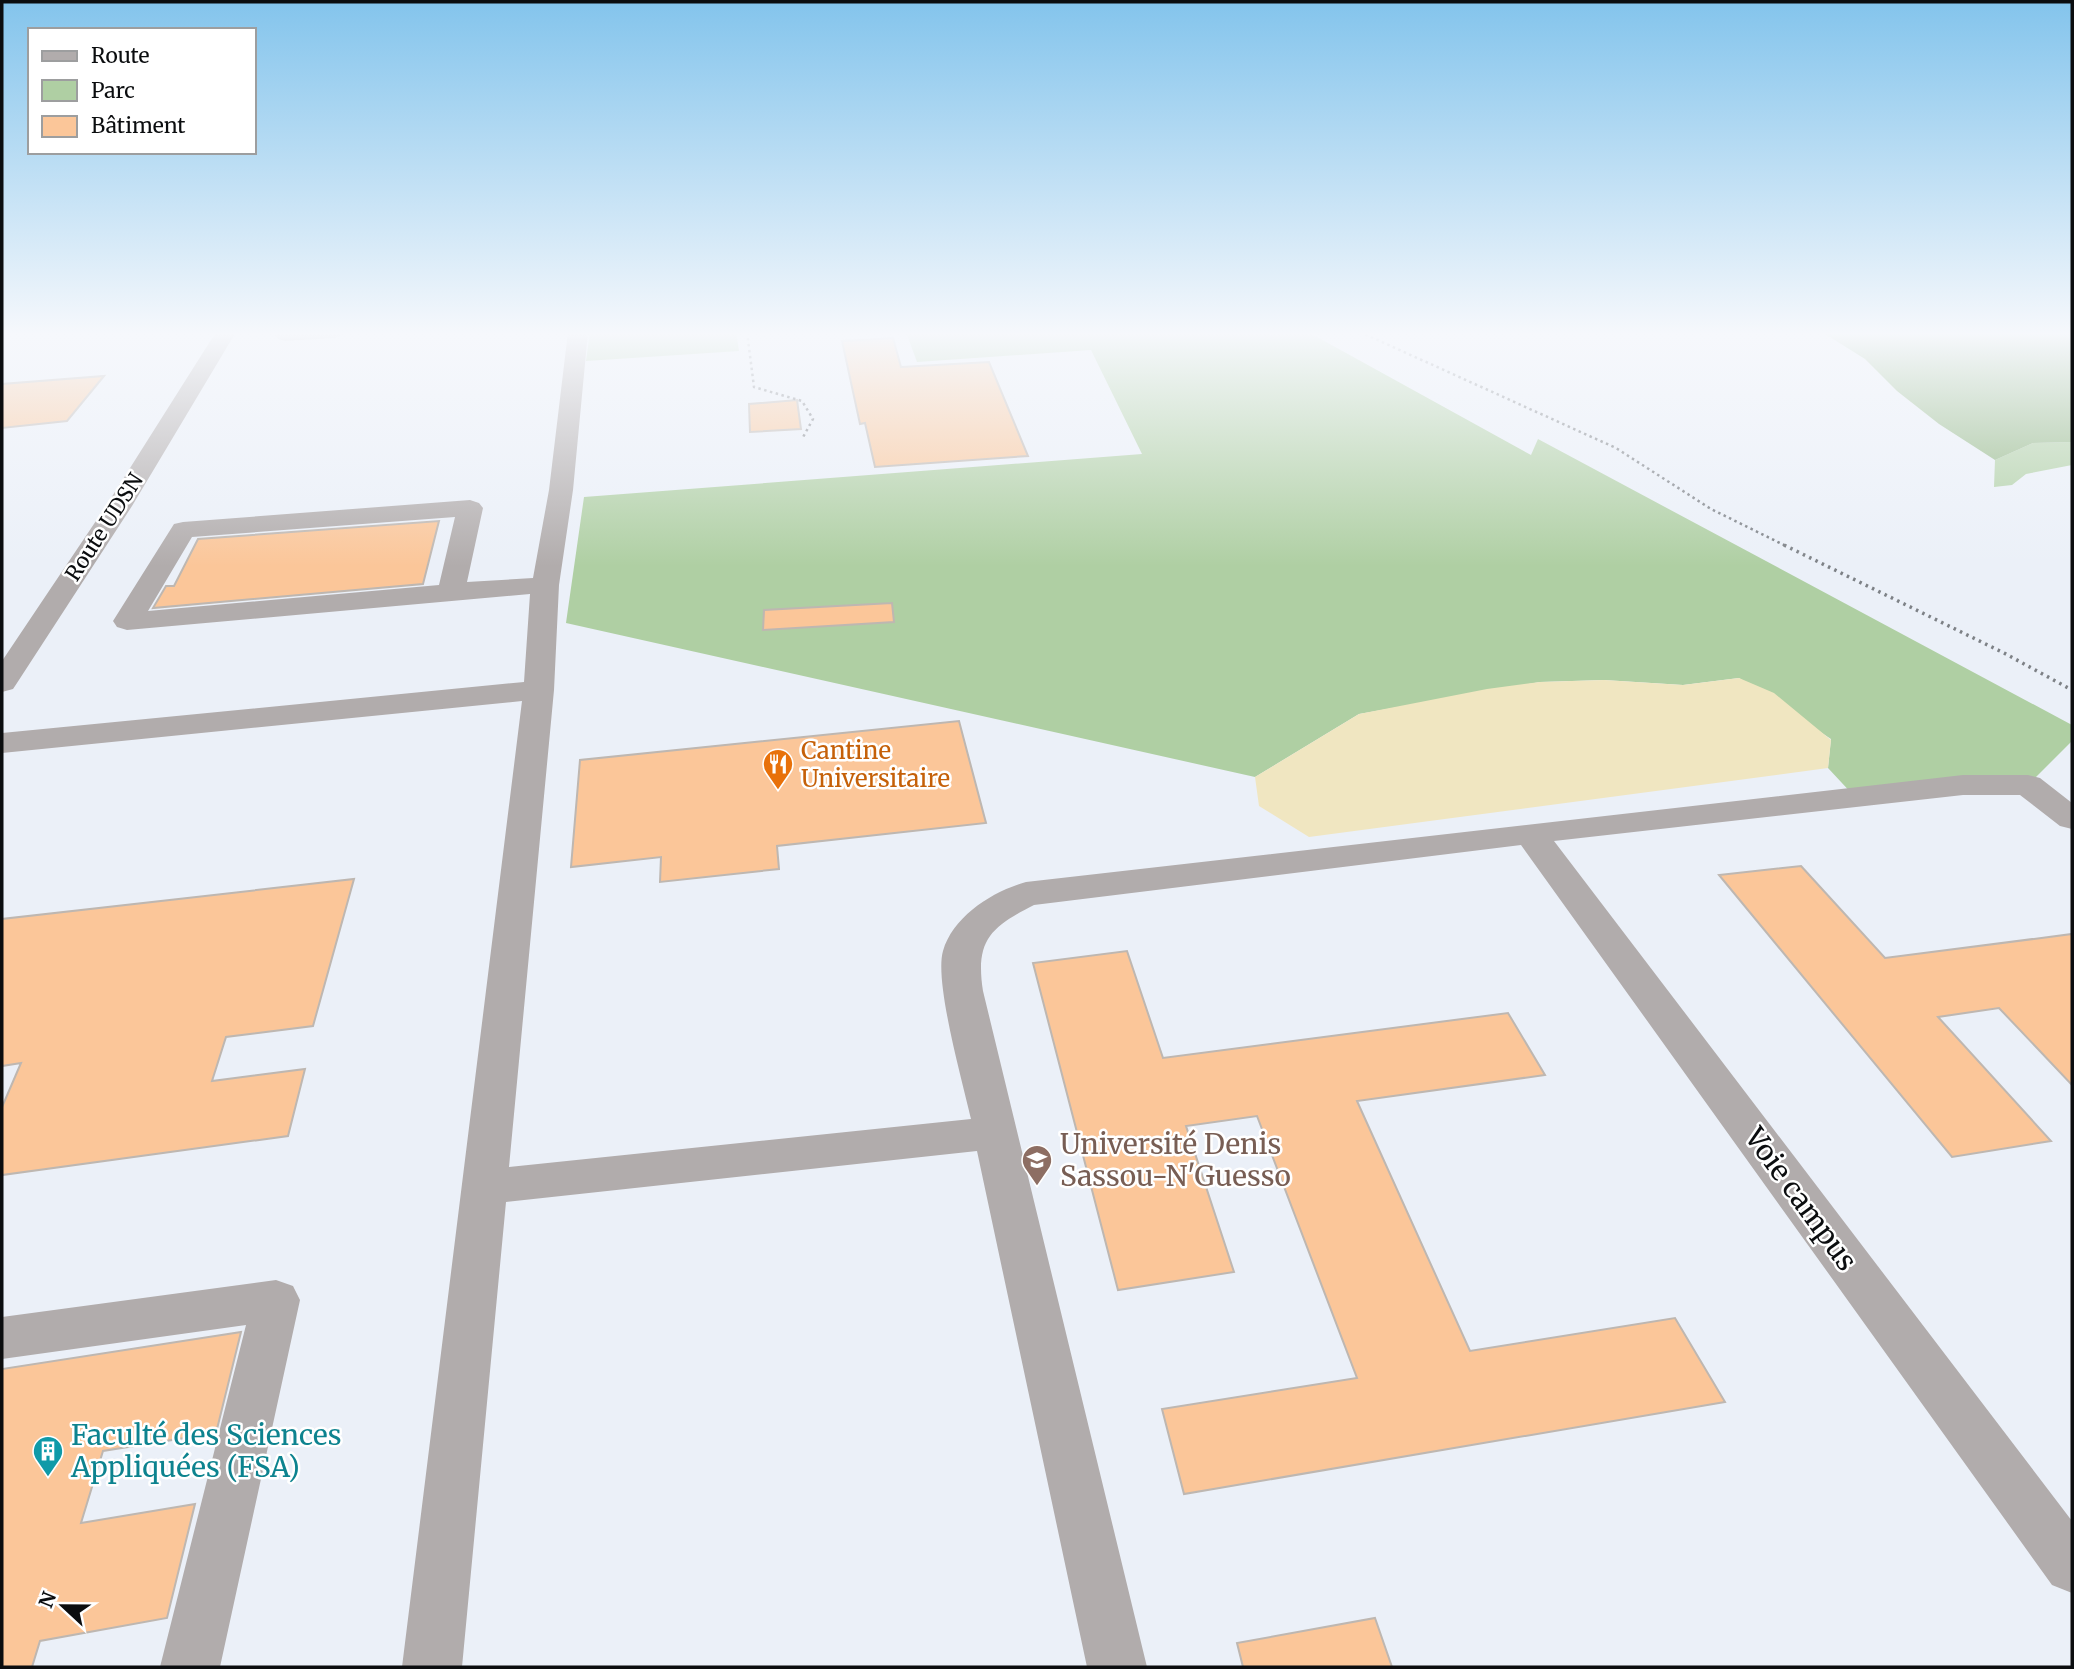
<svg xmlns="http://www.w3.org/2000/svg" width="2074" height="1669" font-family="Merriweather,serif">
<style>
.green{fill:#afcfa3}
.forest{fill:#91b682}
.sand{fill:#f0e6c1}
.building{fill:#fbc699;stroke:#beb7b1;stroke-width:2}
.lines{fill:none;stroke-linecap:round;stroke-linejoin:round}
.path-far1{stroke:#7d8186;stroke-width:2.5;stroke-dasharray:2.5 3.5;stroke-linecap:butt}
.path{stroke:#7d8186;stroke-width:3.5;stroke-dasharray:2.5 4.5;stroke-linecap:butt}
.minor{fill:#b1acac;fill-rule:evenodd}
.labels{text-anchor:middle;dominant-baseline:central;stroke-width:5;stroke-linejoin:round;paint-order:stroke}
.far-street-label{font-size:21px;fill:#0b0d0f;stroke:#fff}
.food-label{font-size:24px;fill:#c56008;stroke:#fff;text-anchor:start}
.near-education-label{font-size:28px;fill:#785e54;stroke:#fff;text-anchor:start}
.near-street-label{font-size:28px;fill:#0b0d0f;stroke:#fff}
.near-culture-label{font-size:28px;fill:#0d838f;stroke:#fff;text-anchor:start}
</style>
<rect width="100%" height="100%" fill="#ebf0f8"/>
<!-- green -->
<path class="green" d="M590,332h146l3,19 -153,10z
M906,332h402l223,123 7,-16 534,286v16l-44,44 -173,12 -27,-29 3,-29 -92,-61 -56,7 -79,-5 -64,2 -181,32 -104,63 -689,-154 18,-126 558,-43 -51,-104 -174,12z
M2072,442v23l-46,9 -14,11 -18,2 1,-27 38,-17z"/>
<!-- forest -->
<path class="forest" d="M1822,332h250v110l-39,1 -38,17 -56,-36 -42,-33 -32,-32z"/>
<!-- sand -->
<path class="sand" d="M1739,678l35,15 57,47 -3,28 -519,69 -50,-31 -4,-29 104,-63 128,-25 53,-7 64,-2 79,5z"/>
<!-- building -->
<path class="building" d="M893,338l8,29 88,-5 39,94 -153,11 -10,-44 -5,1 -18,-83z
M104,376l-37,45 -65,7v-44z
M797,400l4,29 -51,3 -1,-28z
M439,521l-16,63 -270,24 13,-22h8l24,-47z
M892,603l2,19 -131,8 1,-20z
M959,721l27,102 -209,23 2,23 -119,13 1,-25 -90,10 9,-107z
M1801,866l84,92 187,-24v151l-73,-77 -61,9 113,124 -99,16 -233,-282z
M354,879l-41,147 -87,11 -14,44 93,-12 -17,67 -286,39v-68l19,-44 -19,3v-147z
M1127,951l36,107 345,-45 37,62 -188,26 113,250 205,-33 50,84 -541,92 -22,-85 195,-31 -100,-262 -71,10 48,146 -116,18 -85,-327z
M241,1332l-25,101 -113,18 -22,72 114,-19 -28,114 -127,23 -8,26h-30v-298z
M1375,1618l17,49h-149l-6,-24z"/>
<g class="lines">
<!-- path-far1 -->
<path class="path-far1" d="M747,332l7,55 48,14 11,18 -11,20
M1360,332l256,116 95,61 77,38"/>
<!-- path -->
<path class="path" d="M1784,545l220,108 68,37"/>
<!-- minor -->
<path class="minor" d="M216,332h20l-104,174 -115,177 -4,6 -11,3v-31l104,-155z
M277,332h66l-3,4 -7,2 -48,3 -7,-2 -3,-4z
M568,332h20l-15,158 -14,95 -5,105 -45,477 462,-48c-8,-36 -37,-137 -28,-168 10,-35 50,-60 83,-69l937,-107h65l12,3 32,25v26l-12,-3 -40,-31h-57l-409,46 518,680v72l-20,-8 -531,-740 -487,60c-43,22 -59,35 -51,86l164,676h-60l-110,-516 -471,51 -44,465h-60l120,-966 -520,52v-20l522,-51 6,-88 -403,36 -10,-3 -4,-6 61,-97 9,-2 287,-22 9,3 4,5 -16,74 66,-4 16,-88zM455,517l-16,68 -291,26 44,-74z
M276,1280l17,6 7,14 -80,367h-60l86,-342 -244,34v-42z"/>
</g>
<!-- sky -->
<linearGradient id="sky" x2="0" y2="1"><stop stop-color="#83c4ec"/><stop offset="0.59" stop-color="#f6f8fc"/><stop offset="1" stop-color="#f6f8fc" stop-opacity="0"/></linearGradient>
<rect width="2074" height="566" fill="url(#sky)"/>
<!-- icons -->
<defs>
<g id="restaurant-pin" transform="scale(1.575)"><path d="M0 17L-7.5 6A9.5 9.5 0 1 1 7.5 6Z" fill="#e8710a" stroke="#fff"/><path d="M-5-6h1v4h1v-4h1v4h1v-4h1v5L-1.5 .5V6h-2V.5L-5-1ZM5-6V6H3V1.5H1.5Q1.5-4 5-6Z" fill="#fff"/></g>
<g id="university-pin" transform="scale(1.575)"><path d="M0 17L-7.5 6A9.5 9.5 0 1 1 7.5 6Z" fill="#8d6e63" stroke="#fff"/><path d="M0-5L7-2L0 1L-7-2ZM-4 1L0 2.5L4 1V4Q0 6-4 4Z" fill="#fff"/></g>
<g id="building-pin" transform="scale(1.575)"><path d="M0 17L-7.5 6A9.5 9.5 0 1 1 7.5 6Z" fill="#0f9aa8" stroke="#fff"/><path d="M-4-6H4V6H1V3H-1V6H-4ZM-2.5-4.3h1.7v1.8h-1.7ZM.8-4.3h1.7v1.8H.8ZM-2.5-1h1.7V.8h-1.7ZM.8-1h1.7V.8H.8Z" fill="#fff"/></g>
</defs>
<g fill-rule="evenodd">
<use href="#restaurant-pin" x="778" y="764"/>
<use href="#university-pin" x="1037" y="1160"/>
<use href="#building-pin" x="48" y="1451"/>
</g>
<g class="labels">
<!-- far-street labels -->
<g class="far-street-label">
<text transform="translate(104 527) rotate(-57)">Route UDSN</text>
</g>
<!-- food labels -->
<g class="food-label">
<text x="801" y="750">Cantine<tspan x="801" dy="28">Universitaire</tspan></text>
</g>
<!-- near-education labels -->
<g class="near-education-label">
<text x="1060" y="1144">Université Denis<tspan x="1060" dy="32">Sassou-N'Guesso</tspan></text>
</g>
<!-- near-street labels -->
<g class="near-street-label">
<text transform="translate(1801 1199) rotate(54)">Voie campus</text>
</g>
<!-- near-culture labels -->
<g class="near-culture-label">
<text x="71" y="1435">Faculté des Sciences<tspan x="71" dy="32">Appliquées (FSA)</tspan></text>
</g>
</g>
<!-- border -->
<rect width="2074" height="1669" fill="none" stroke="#0b0d0f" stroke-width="7"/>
<!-- legend -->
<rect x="28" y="28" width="228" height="126" fill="#ffffff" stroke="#9d9e9f" stroke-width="2"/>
<rect x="42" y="51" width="35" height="10" fill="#b1acac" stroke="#9d9e9f" stroke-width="2"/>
<text x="91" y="63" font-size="21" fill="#0b0d0f">Route</text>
<rect x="42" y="80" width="35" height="21" fill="#afcfa3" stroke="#9d9e9f" stroke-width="2"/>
<text x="91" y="98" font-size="21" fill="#0b0d0f">Parc</text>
<rect x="42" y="116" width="35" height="21" fill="#fbc699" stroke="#9d9e9f" stroke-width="2"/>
<text x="91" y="133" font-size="21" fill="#0b0d0f">Bâtiment</text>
<!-- north arrow -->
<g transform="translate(63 1606) rotate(292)" stroke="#ffffff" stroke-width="5" paint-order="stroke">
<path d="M0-5L12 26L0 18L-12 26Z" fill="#0b0d0f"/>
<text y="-10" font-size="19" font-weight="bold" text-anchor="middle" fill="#0b0d0f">N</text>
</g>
</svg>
